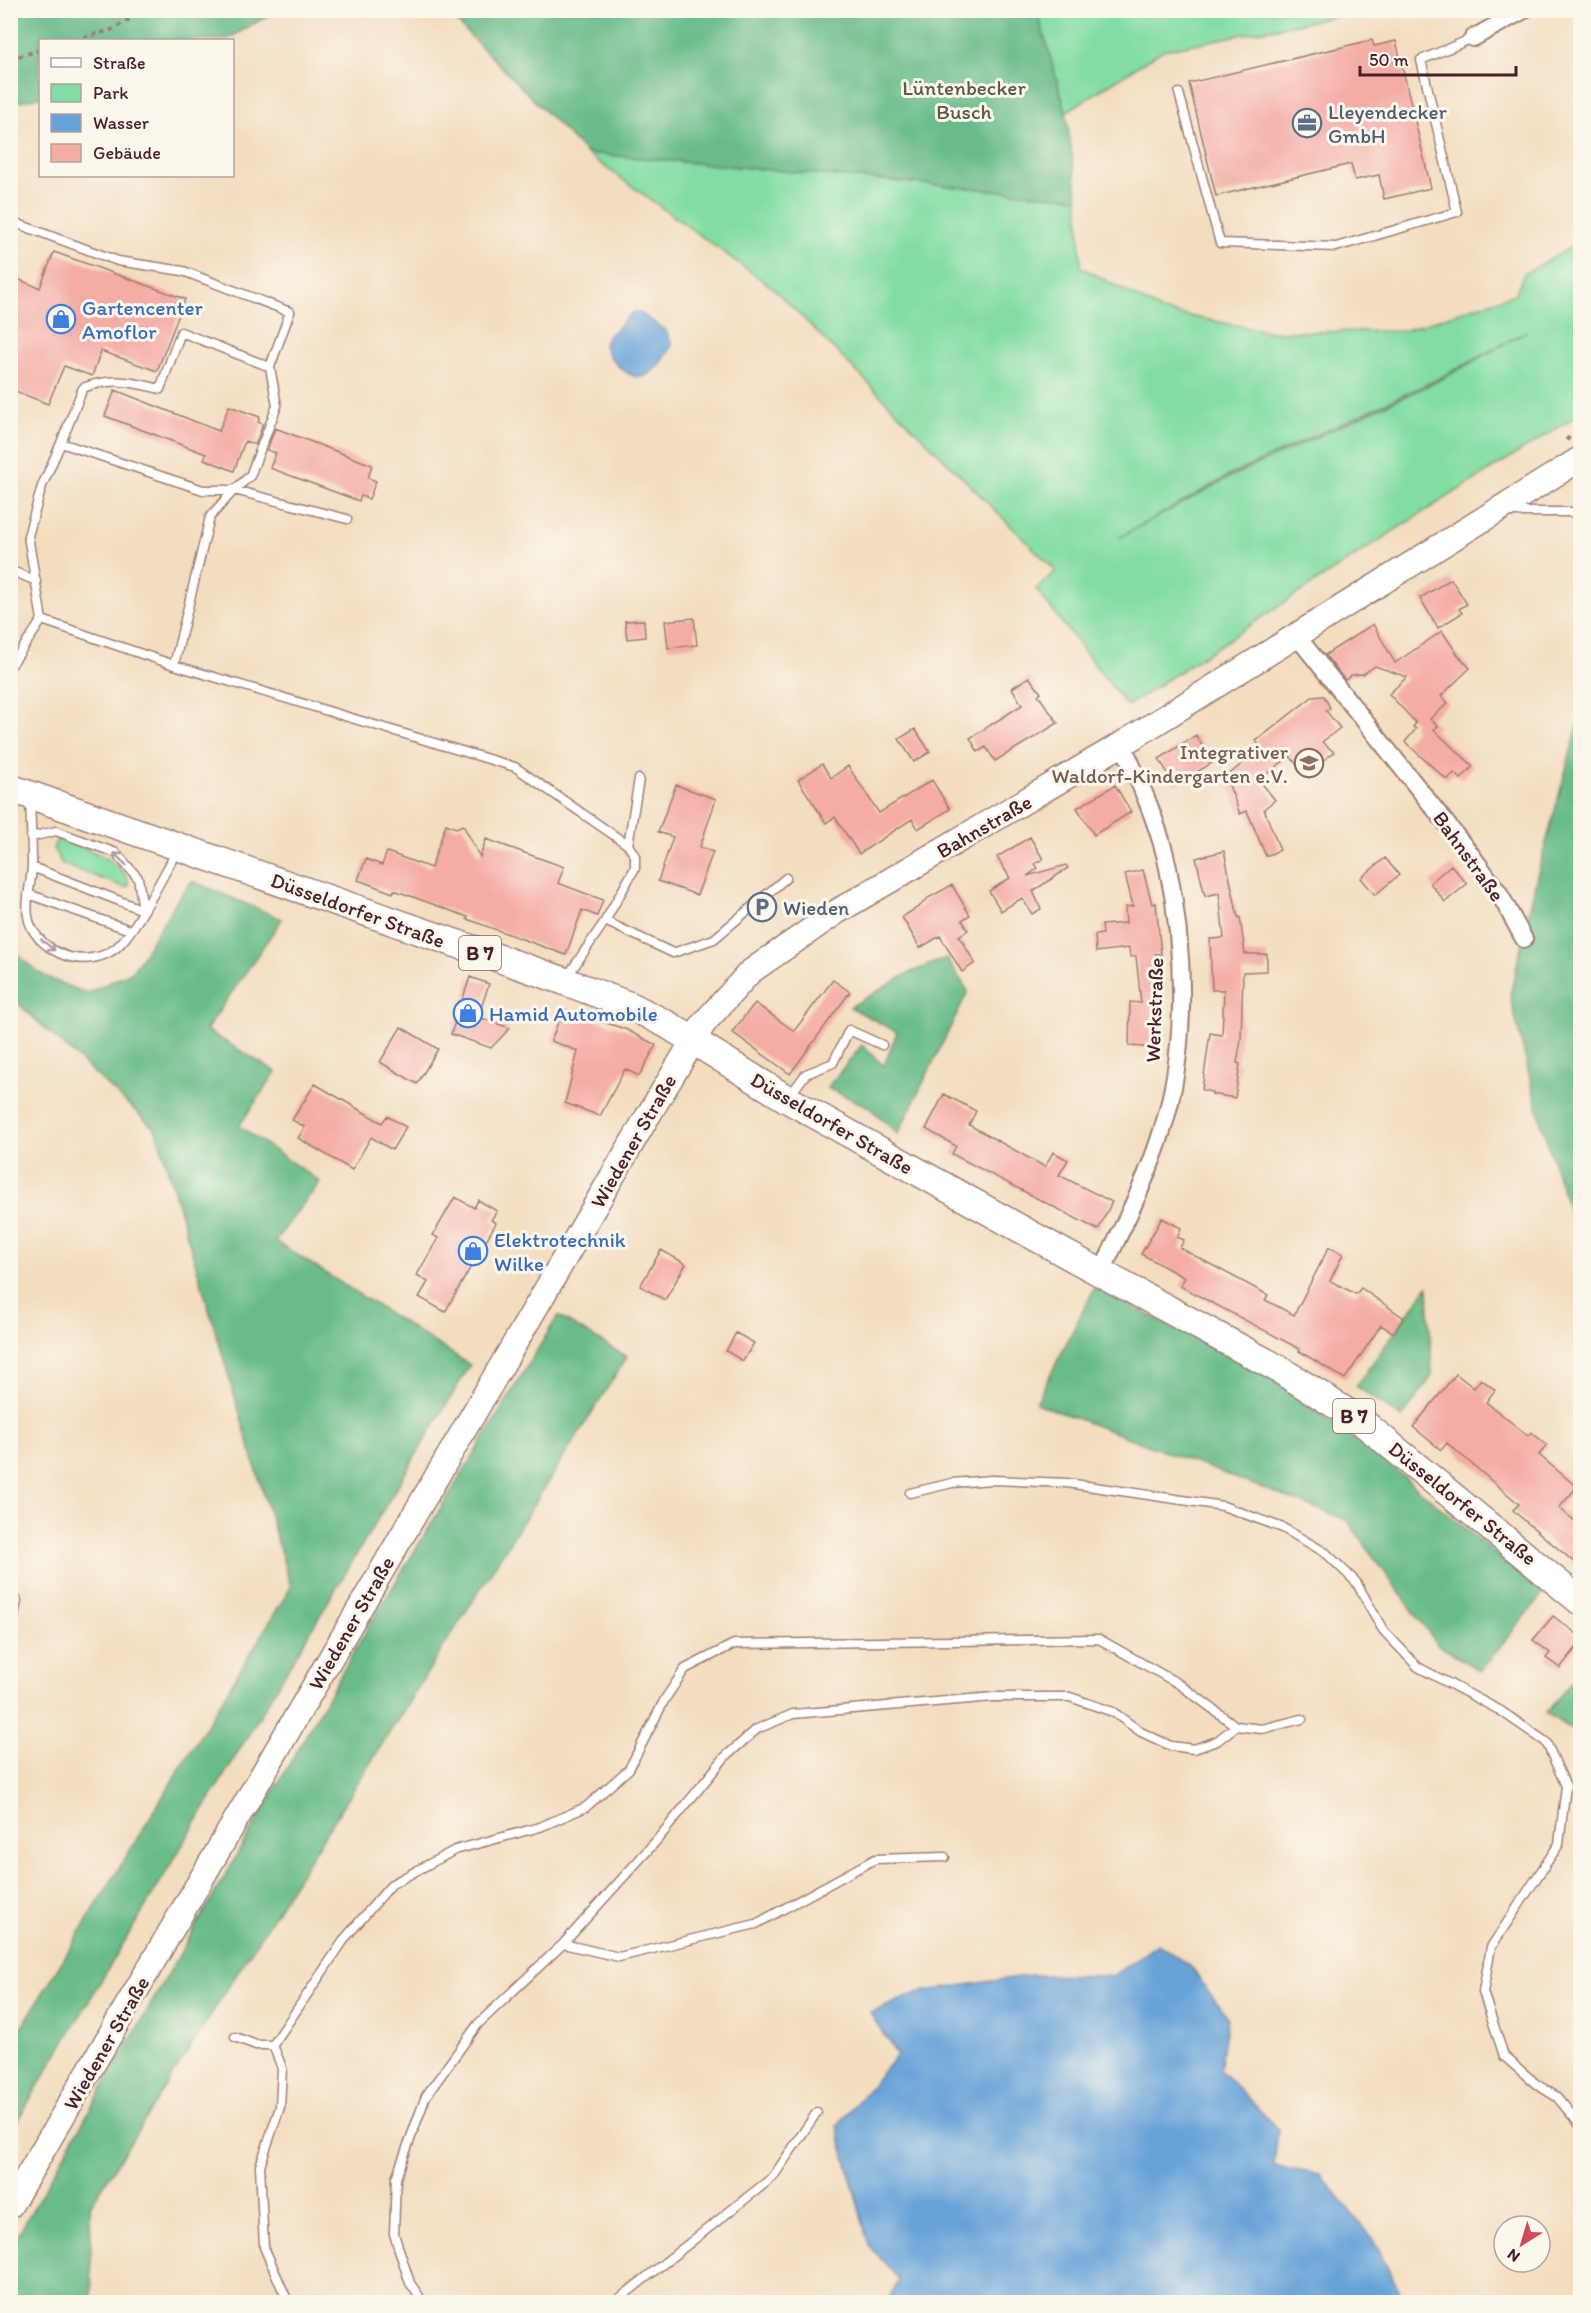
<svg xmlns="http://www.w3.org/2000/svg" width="1591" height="2313" font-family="Itim,sans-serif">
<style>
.green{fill:#82dda3;stroke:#667e67;stroke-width:1.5;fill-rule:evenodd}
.forest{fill:#69bc89;stroke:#5a6e5a;stroke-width:1.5}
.water{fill:#67a3d8;stroke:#586182;stroke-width:1.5}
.building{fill:#f4aca5}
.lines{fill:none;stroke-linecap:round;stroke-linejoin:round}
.lane-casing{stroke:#9e7e75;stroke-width:11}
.street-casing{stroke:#9e7e75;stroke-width:20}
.secondary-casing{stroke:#9e7e75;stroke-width:27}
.primary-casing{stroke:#9e7e75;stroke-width:30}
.path{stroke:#9e7e75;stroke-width:4;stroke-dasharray:4.5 4.5;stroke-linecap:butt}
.lane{stroke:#fff;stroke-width:8}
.street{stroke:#fff;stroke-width:16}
.secondary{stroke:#fff;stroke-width:24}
.primary{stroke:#fff;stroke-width:27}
.oneway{stroke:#ae9aa0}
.labels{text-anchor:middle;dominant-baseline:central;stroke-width:6;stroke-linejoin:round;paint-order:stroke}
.shield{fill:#fbf7ec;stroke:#7f6065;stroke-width:1.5}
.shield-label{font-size:20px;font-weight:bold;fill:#4a1f2b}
.park-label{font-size:21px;fill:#5b584f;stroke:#fbf7ec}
.service-label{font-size:21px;fill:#4e5e75;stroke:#fbf7ec;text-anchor:start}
.shop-label{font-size:21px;fill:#366cbe;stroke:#fbf7ec;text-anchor:start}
.education-label{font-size:21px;fill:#785e54;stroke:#fbf7ec;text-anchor:end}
.street-label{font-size:21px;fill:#4a1f2b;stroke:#fbf7ec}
</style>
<rect width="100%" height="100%" fill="#fbf7ec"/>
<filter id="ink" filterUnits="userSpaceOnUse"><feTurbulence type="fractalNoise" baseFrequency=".0167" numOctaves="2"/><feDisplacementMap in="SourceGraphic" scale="12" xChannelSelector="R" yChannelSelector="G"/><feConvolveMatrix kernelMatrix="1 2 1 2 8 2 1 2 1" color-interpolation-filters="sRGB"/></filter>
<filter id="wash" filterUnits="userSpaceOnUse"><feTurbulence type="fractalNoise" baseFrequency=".008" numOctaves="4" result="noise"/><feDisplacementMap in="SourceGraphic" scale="24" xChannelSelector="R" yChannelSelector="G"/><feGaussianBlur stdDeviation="1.35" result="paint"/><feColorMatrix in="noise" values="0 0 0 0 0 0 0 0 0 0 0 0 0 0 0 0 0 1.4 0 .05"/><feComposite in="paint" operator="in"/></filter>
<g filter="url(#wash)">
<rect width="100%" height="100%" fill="#f3ddbf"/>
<!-- green -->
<path class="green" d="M1037,11v-1l325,1 -199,39 -97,62z
M586,153l492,45 3,69 81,44 109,21 132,-1 112,-37 9,-20 46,-26 10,1v165l-179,112 -274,180 -91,-117 20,-18 -283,-283zM1527,331l-87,49 -210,97 -111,61 111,-63 210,-97z
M58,838c21,8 68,21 71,48l-5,1 -62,-23 -9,-16z"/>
<!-- forest -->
<path class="forest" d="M11,10h265v1l-50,29h-186v57l-29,6z
M446,11h591l29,101 12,86 -492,-45z
M1580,718v529l-38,-121 -32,-130 26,-116z
M192,881l90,38 -76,111 70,42 -37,54 81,56 -45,59 195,124 -459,766v-86l280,-458 -135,-457 -145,-133v-56c14,31 46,42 77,52l45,-22 44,-71z
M946,958l22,33 -70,143 -29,-27 -42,-19 35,-43 22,21 13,-34 -47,-25 57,-33z
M1428,1286l4,90 -30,42 -46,-32z
M1095,1287l174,90 121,88 153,129 -63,77 -43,-27 -90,-124 -311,-117z
M558,1316l69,41 -537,849 2,96h-81v-55l355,-616z
M1580,1671v64l-34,-22z"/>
<!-- water -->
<path class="water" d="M633,312h6l27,19 6,14c-12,19 -25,44 -49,25 -10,-8 -14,-13 -19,-25l2,-6z
M1158,1944l32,22 38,52 -8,52 58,59 -4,38 46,7 54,67 31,61h-518l12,-23 -30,-33 -32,-120 60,-71 -27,-42 49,-21 113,-17 80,1z"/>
<g id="blocks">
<!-- building -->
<path class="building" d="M1372,40l2,6 22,-5 35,147 -47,11 -5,-24 -24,5 -4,-16 -135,32 -27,-113z
M54,252l131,47 -28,72 -56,-20 -9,25 -28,-10 -16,38 -38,-15v-113l30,12z
M115,390l104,41 10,-25 31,11 -2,5 5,2 -8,21 -10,-4 -11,30 -30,-12 2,-5 -101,-38z
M275,428l97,37 -4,13 8,3 -7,18 -8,-3 -2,5 -89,-33 6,-15 -9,-3z
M1451,579l16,25 -8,5 3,4 -24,15 -18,-30z
M694,618l3,27 -29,3 -3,-27z
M644,620l1,17 -18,2 -2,-18z
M1373,624l22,39 47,-32 16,24 12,13 -29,28 7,7 -18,16 8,7 -4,4 39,36 -12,13 -7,-6 -7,7 -42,-38 11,-13 -3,-2 3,-4 -27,-29 18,-17 -32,-11 -12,8 -11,1 -7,5 -20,-25z
M1029,677l12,16 -3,2 20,28 -63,38 -9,-14 -8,5 -8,-14 52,-33 -10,-17z
M1324,696l6,12 -4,3 14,17 -18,14 12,10 -29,23 -15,-19 -31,24 16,20 -11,9 16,41 -14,6 -19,-45 -7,3 -14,-37 35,-29 -5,-7 56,-44z
M915,729l15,23 -16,10 -15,-23z
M1196,735l16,28 -37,22 -16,-26z
M822,764l9,14 17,-12 31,47 53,-33 18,29 -32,20 -6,-10 -53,35 -24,-37 -9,6 -28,-43z
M676,785l40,14 -16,48 13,5 -16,43 -39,-14 15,-44 -15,-5z
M1115,785l16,27 -37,23 -17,-27z
M446,824l10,4 7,-3 17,32 6,-18 78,28 -6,16 45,17 -6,16 -15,-6 -16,45 -99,-36 1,-2 -74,-27 -1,3 -35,-13 8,-21 16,6 5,-13 44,16z
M1030,837l13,22 -8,5 3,4 -11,8 39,-11 2,3 -35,23 8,18 -9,5 -10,-16 -21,13 -12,-20 21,-13 -13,-21z
M1224,851l14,66h2l5,37h22v17l-24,1 -2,67 -4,24 3,1 -5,34 -23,-4v-2l-10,-2 8,-57 12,2 2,-45h-12l-2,-51 14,-1 -5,-45 -14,3 -9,-38z
M1385,858l14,17 -24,20 -14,-17z
M1451,865l16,19 -22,18 -15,-19z
M1143,870l9,34 4,-1 5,51h-5l5,50 -3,44 -29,-2 1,-44 11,1 -5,-47 -6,1 -1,-9 -33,4 -1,-17 8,-1 -1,-9 24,-2 -1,-16 8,-1 -8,-32z
M952,885l18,30 -8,5 6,10 -9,6 16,27 -13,9 -22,-36 -20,12 -18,-31 18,-11 8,-8z
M470,977l19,7 -11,33 32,11 -19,20 -40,-14z
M833,980l17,12 -60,82 -58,-42 23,-29 39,28z
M563,1009l62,20 31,16 -17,31 -14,-7 -25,47 -35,-13 13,-52 -27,-10z
M401,1027l37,22 -21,35 -37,-22z
M315,1084l67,39 5,-7 19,11 -14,23 -21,-13 -19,33 -54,-32 7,-11 -13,-7z
M944,1094l32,17 -7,14 76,42 8,-15 15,8 -9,15 53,27 -14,28 -146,-76 4,-8 -30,-17z
M455,1197l19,11 4,-8 19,11 -6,9 5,3 -51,89 -26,-15 9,-15 -11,-7 21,-37 -5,-3z
M1162,1218l19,10 -4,9 7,3 -4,8 88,47 -3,5 29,15 35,-68 14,7 -13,27 26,13 5,-6 43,30 -10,15 -13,-8 -36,54 -46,-28 1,-2 -120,-63 5,-8 -44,-24z
M661,1250l25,14 -21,36 -25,-14z
M736,1333l18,10 -11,18 -17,-10z
M1456,1374l18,14 7,-9 14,11 -9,12 42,34 3,-4 16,13 -8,10 38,32 -18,21 22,18v42l-64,-54 -4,-4 6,-6 -72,-61 -6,7 -28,-23z
M1553,1616l28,21v5l-21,26 -14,-10 4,-5 -17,-13z"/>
</g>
</g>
<g filter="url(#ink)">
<use href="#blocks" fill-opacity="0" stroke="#9e7e75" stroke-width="1.5"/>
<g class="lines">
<!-- lane casing -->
<g class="lane-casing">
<path id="lane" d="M1179,93l41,150 116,4 121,-35 -36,-152 52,-22
M10,221l108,40 65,10 107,41 -20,55
M1509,512h71
M10,570l26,11
M42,620l-14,-84 14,-50 19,-43 142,47h31l16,-14 27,-70 -7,-39 -89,-35 -21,57c-27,-7 -50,-12 -77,-1l-22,55
M174,665l36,-148 24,-27 113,29
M10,667l32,-47 132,45 341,102 113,78 7,11v12l-30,53 -38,56
M30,801c1,21 2,43 2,64 0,17 -7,34 -4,51 2,16 16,30 31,37 20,10 48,7 63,-11 20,-23 39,-63 55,-91
M31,837l25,-6 60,22 22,25 5,31
M628,845l11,-66
M32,867l111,43
M28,894l102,36
M605,921l68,32 41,-14 72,-61
M789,1096l17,-22 27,-11 16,-33 33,15
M910,1493l42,-10 40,-3 75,3 156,23 60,22 43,25 30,29 27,48 35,37 83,44 45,31 20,44 -7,58 -68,103 -8,45 21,64 32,28 21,13 23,28
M10,1594l7,7 -7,35
M563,1944l56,13 137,-33 119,-65 70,-2
M235,2037l21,8h17
M288,2302l-24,-55 -4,-81 20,-59 2,-39 -9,-23 73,-108 46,-53 63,-34 85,-23 46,-20 43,-38 36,-70 20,-30 49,-25 365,-5 80,45 57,42 26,3 40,-10
M423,2302l-13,-19 -16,-49 2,-56 30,-82 52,-72 85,-80 94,-104 68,-83 32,-28 36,-15 201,-17h76l43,15 28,20 30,14 23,3 23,-8 19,-15
M615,2302l158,-125 44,-65"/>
</g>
<!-- street casing -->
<g class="street-casing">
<path id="street" d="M1473,38l51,-28
M1296,635l173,217 30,41 25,46
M1101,1273c22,-47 46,-93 61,-142 26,-82 23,-180 6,-263 -8,-41 -28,-86 -46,-124"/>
</g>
<!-- secondary casing -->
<g class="secondary-casing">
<path id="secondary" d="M10,2206l633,-1082 61,-101 46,-51 88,-61 284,-167 458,-285"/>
</g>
<!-- primary casing -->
<g class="primary-casing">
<path id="primary" d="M10,788l554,193 69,26 35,18 119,74 288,160 202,109 84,53 219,180"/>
</g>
<!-- path -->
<path class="path" d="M88,10l53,4
M75,40l36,-10 35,-20
M10,59l30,-9
M1566,440l14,-10"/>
<!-- lane -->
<use href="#lane" class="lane"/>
<!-- street -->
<use href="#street" class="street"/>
<!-- secondary -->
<use href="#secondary" class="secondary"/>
<!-- primary -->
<use href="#primary" class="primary"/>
</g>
<!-- one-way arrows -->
<defs><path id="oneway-shaft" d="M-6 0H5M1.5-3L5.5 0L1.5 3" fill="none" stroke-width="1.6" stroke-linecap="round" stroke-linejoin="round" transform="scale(1.5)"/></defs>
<g class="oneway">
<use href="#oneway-shaft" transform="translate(120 859) rotate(-136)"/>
<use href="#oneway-shaft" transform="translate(48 945) rotate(39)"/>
</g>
</g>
<!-- icons -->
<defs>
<g id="office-ring" transform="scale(1.5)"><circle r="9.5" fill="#fbf7ec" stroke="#5c6f8a" stroke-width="1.5"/><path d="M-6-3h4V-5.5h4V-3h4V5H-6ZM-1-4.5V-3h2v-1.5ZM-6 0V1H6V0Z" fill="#5c6f8a"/></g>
<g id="shop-ring" transform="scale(1.5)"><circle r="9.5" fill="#fbf7ec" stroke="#3f7fe0" stroke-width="1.5"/><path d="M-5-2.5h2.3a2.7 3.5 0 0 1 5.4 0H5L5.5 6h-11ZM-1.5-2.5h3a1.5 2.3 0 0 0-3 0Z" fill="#3f7fe0"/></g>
<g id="school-ring" transform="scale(1.5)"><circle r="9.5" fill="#fbf7ec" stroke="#8d6e63" stroke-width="1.5"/><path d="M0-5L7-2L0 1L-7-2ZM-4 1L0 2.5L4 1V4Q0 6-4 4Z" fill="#8d6e63"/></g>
<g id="parking-ring" transform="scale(1.5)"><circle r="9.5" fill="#fbf7ec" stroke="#5c6f8a" stroke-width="1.5"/><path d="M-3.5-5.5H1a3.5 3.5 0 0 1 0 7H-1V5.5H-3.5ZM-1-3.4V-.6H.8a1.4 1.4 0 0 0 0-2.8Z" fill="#5c6f8a"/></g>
</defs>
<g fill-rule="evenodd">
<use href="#office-ring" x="1307" y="123"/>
<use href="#shop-ring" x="61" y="319"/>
<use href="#school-ring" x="1309" y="763"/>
<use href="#parking-ring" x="762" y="907"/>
<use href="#shop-ring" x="468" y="1013"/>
<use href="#shop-ring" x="473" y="1251"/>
</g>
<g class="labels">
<!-- shield labels -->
<g class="shield">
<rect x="459" y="936" width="42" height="34" rx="4.5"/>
<rect x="1333" y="1399" width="42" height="34" rx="4.5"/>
</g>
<g class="shield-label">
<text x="480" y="953">B 7</text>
<text x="1354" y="1416">B 7</text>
</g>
<!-- park labels -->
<g class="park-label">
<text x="964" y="87">Lüntenbecker<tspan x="964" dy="24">Busch</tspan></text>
</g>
<!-- service labels -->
<g class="service-label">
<text x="1328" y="111">Lleyendecker<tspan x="1328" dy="24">GmbH</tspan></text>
<text x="783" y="907">Wieden</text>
</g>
<!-- shop labels -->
<g class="shop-label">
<text x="82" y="307">Gartencenter<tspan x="82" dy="24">Amoflor</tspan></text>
<text x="489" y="1013">Hamid Automobile</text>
<text x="494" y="1239">Elektrotechnik<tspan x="494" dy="24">Wilke</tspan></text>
</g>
<!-- education labels -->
<g class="education-label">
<text x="1288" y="751">Integrativer<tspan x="1288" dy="24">Waldorf-Kindergarten e.V.</tspan></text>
</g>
<!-- street labels -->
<g class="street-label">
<text transform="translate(984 826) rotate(-30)">Bahnstraße</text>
<text transform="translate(1469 856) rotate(54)">Bahnstraße</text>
<text transform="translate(358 910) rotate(20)">Düsseldorfer Straße</text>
<text transform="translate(1154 1010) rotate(-88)">Werkstraße</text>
<text transform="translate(832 1123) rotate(30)">Düsseldorfer Straße</text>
<text transform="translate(633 1141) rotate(-60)">Wiedener Straße</text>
<text transform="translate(1463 1503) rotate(39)">Düsseldorfer Straße</text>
<text transform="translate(351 1623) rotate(-60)">Wiedener Straße</text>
<text transform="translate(106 2043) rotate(-60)">Wiedener Straße</text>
</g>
</g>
<!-- margin -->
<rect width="1591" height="2313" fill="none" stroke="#fbf7ec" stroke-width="36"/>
<!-- legend -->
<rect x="39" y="39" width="195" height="138" fill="#fbf7ec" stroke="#b4a19f" stroke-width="1.5"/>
<rect x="51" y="58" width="30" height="9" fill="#ffffff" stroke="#b4a19f" stroke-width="1.5"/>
<text x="93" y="69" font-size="18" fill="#4a1f2b">Straße</text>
<rect x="51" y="84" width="30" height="18" fill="#82dda3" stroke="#b4a19f" stroke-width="1.5"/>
<text x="93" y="99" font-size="18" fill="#4a1f2b">Park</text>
<rect x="51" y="114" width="30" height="18" fill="#67a3d8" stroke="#b4a19f" stroke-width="1.5"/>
<text x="93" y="129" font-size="18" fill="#4a1f2b">Wasser</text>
<rect x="51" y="144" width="30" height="18" fill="#f4aca5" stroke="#b4a19f" stroke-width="1.5"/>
<text x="93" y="159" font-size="18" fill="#4a1f2b">Gebäude</text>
<!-- north arrow -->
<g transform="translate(1522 2244) rotate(217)"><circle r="28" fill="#fbf7ec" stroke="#b4a19f" stroke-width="1.5"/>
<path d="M0-4.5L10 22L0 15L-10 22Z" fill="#d1495b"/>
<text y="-9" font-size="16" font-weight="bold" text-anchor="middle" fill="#4a1f2b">N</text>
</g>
<!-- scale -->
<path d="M1360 66v9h156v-9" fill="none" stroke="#4a1f2b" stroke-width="3"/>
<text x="1369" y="66" font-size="18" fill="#4a1f2b" stroke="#fbf7ec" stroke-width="4.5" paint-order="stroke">50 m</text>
</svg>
